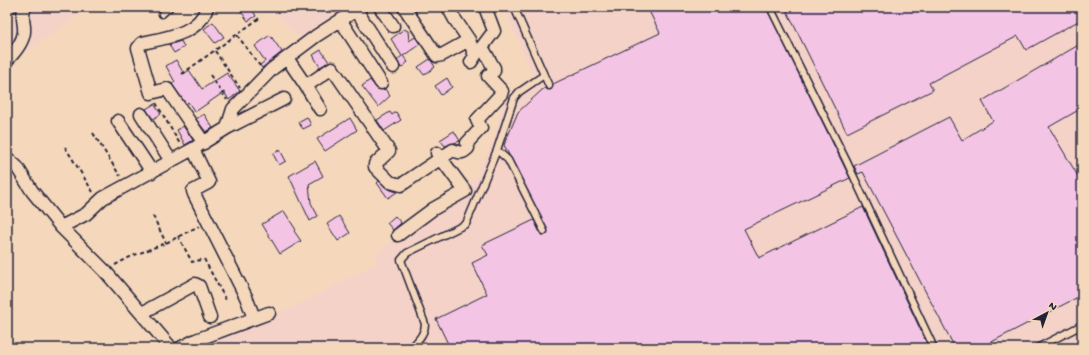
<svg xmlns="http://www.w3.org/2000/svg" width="1089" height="355" font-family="'Gochi Hand',sans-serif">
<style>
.built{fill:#f5d2c8}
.building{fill:#f4c4e5;stroke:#22223b}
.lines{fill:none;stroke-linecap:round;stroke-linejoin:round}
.lane-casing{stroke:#22223b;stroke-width:9}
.street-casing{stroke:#22223b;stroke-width:15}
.path{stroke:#22223b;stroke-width:2;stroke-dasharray:4 3;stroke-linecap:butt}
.lane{stroke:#f5d8bb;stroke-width:6}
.street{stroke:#f5d8bb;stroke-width:12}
</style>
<rect width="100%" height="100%" fill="#f5d8bb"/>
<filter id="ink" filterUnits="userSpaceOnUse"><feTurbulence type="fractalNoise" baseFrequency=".025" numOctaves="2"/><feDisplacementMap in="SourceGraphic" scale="8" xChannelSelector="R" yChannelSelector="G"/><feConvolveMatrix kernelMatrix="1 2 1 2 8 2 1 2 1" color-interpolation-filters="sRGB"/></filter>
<g filter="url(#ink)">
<!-- built -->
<path class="built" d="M7,7h84l-69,48 -15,16z
M257,7h100l-53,34 -15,-12 -14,-16 -13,2z
M503,7h579v341h-891l102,-41 84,-44 -3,-8 100,-76 20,-41 9,-35 5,-10 25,-17z"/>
<!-- building -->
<path class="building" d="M238,7h13l5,9 -8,5z
M647,7h119l84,171 -106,51 15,29 104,-51 66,141h-479l-14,-29 51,-25 -15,-31 16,-8 -6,-10 52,-25 7,15h5l2,-3 -44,-87 14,-33 24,-22 3,-2 6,2 2,-6 107,-51z
M785,7h297v12l-56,31 -8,-14 -89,47 4,7 -86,43z
M213,22l11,15 -9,6 -11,-14z
M404,29l4,2 1,10 6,-4 5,7 -17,12 5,6 -7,6 -4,-8 5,-4 -11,-17z
M270,35l12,17 -20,16 -2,-3 5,-4 -10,-15z
M181,41l3,6 -10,6 -5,-8z
M1082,43v65l-33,19 33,56v112l-102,53h-25l-92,-176 -5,2 -4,-8 95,-49 13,23 31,-19 -11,-20z
M321,50l8,12 -9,5 -7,-12z
M430,59l5,8 -11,8 -6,-8z
M176,60l8,14 5,-4 13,19 25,-16 13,18 -11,9 -5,-8 -29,20 -7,-10 -2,2 -14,-20 3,-2 -9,-16z
M447,78l5,9 -11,8 -6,-9z
M370,80l7,9h8l5,7 -12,11 -16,-21z
M154,104l7,10 -8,5 -7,-10z
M390,112l2,3 4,-3 5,8 -17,11 -7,-11z
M204,114l9,14 -7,4 -10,-13z
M307,117l4,8 -8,4 -5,-7z
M350,118l7,12 -32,21 -8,-12z
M183,126l10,14 -8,5 -8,-15z
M454,131l6,10 -15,5 -5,-6z
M280,150l6,11 -7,4 -6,-11z
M315,161l8,15 -14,8 2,19 7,13 -8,5 -21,-45z
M379,181l9,8 9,3 -9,6 -11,-15z
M284,211l12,19 -2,1 7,10 -21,13 -18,-30z
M339,216l11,17 -12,8 -11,-17z
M395,216l6,7 -8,7 -6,-7z"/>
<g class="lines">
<!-- lane casing -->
<g class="lane-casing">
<path id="lane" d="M770,7l76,153 88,188
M7,10l10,-3
M162,14l8,-7
M544,75l5,11
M497,150l11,10 36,71
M411,348c6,-7 14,-14 14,-24l-24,-64 6,-7 59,-29 31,-74 17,-52 5,-6 25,-17 -30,-68
M1037,348l45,-23"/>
</g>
<!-- street casing -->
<g class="street-casing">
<path id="street" d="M380,7l13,19
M404,7l33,49 5,-1 27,-15
M448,7l6,11 15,22 6,16 -4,6
M357,11l36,56
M341,21l40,62
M287,58l19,28 26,-18 57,83 -14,13v3l15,15 11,3 52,-35c7,3 9,4 15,-2l-1,-5 14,-15 -4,-8 24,-26 1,-3 -14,-15 6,-5v-3l-12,-21 12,-16 -9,-24
M7,60c7,-7 16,-17 17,-28 1,-10 -4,-14 1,-25
M306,86l14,23
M141,114l30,47
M118,121l34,51
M227,128l57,-29
M204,143l-37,-54 -16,4 -13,-45 4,-5c23,-5 58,-9 65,-36
M193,149l16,33 -1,1 -15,8 1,3 52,103 8,21
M7,158l10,9 15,24 29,36 44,44 66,77
M61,227l25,-13 17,-16 90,-49 34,-21 6,-19 39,-40 44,-33 45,-29
M398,235l35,-26 32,-18 -28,-38
M142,313l53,-29 4,2 11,31
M180,348l16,-8 73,-27"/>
</g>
<!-- path -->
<path class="path" d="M237,35l23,31
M215,51l25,37
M182,74l79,-57
M210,75l17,25
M156,103l24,41
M93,133l27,43
M65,147l28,45
M153,216l13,27
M178,236l14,26 12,-3 23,43
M115,265l17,-9 34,-13 33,-17"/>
<!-- lane -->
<use href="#lane" class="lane"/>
<!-- street -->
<use href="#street" class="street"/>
</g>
</g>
<!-- margin -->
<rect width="1089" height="355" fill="none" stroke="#f5d8bb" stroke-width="24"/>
<rect x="12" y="12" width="1065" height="331" fill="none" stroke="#22223b" stroke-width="1.5" filter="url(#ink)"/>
<!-- north arrow -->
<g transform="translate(1047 313) rotate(41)" stroke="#f5d8bb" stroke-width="3" paint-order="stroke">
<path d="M0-3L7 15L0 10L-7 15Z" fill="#22223b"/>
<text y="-6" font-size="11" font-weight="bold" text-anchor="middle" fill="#22223b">N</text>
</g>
</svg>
